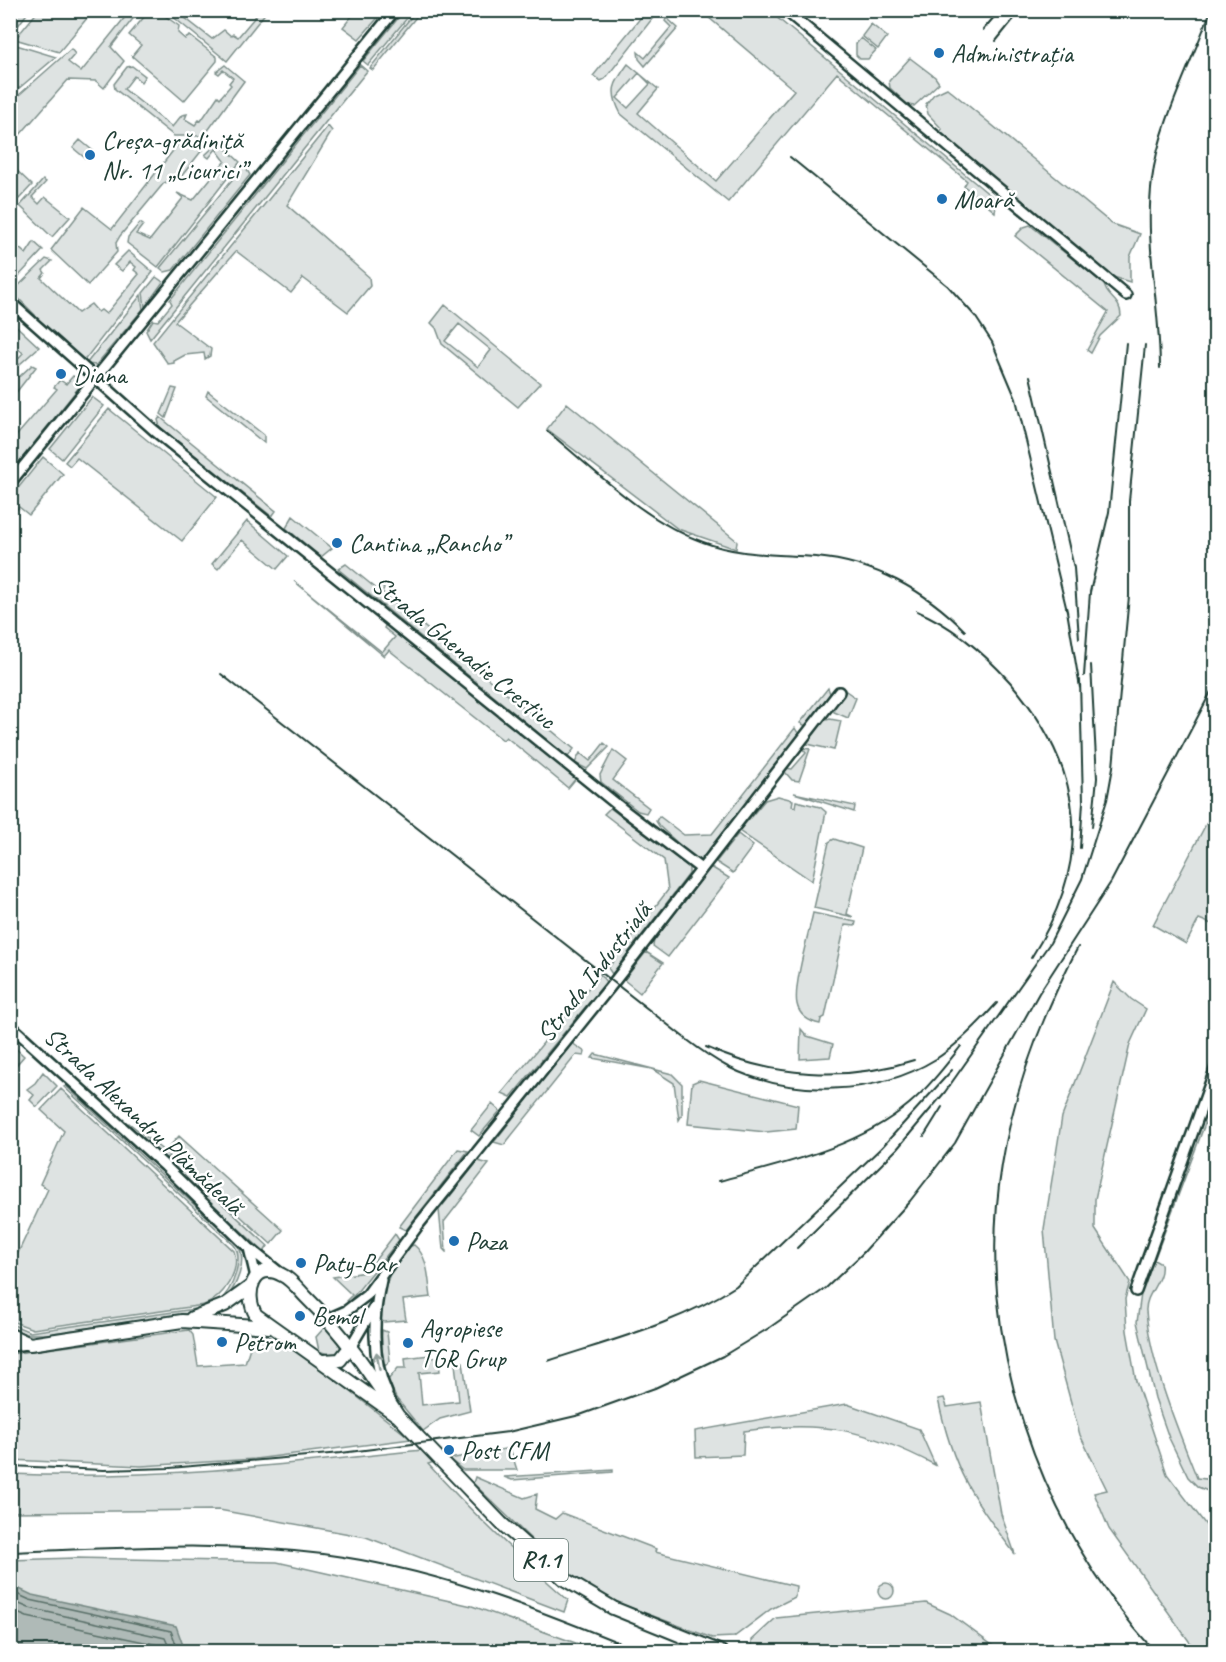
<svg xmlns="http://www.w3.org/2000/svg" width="1226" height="1662" font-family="Caveat,sans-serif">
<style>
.green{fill:#dee3e2;stroke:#7e908b;stroke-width:1.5;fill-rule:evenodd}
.water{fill:#afbab7;stroke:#758883;stroke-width:1.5}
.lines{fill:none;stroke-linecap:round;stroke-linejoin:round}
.shore{stroke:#596f68;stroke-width:1.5}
.minor-casing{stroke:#1f3d34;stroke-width:14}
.major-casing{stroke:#1f3d34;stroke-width:16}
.minor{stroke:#fff;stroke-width:9}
.major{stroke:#fff;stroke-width:12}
.rail{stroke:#1f3d34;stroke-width:2}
.oneway{stroke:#8f9e9a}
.poi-dot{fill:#1f6fb2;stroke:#fff;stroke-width:2}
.labels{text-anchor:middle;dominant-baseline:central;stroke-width:5;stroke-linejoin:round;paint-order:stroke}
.shield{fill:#fff;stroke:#627771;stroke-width:1.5}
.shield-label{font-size:24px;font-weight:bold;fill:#1f3d34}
.poi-label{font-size:26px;fill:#1f3d34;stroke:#fff;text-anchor:start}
.street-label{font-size:26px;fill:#1f3d34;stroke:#fff}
</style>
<rect width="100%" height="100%" fill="#fff"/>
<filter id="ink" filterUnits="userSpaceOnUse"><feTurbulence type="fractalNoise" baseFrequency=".0167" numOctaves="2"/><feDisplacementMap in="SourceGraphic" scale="12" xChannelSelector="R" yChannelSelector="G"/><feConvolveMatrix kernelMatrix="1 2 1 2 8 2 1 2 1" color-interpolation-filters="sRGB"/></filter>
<g filter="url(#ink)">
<!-- green -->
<path class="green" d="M11,10l18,1 -18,24 -1,-24z
M150,10l8,1 21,15 -1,7 7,6 5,-3 27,21v4l-33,40 -52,-45 9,-11 -12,-10z
M38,11h33l7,5 4,-5h11l-34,41 -44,-13z
M130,11h9l-28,36 13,14 -20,27 -8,-7 -28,-1 -57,65v-43l60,-53 4,5 -7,8 13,10z
M166,11h10l36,28 12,-9 7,6 2,-2 5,3 22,-26h7l-40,50z
M356,11h28l-25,28 -16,-12z
M404,11h9l-45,54 -5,-4z
M416,11h5l-48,59 -3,-2z
M646,11l10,3 -51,65 -4,2 -8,-5z
M670,11h5l-7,8 10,9 -33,38 -6,-7 -1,-7 7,6 26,-31 -6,-6z
M701,11h68l228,190 -2,11 -31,-26 3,-5 -130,-108 -109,129 -107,-88c-12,-23 -8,-30 7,-50l30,25 -20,24 78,68 78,-91zM639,73l11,11 -22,24 -11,-10z
M871,24l16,13 -9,12 -16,-13z
M861,38l15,12 -8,9h-8l-4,-4v-11z
M13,44l43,13 -45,38v-6l6,-8 -6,-6v-27z
M910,58l25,19 4,6 -25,23 -6,-1 -18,-17 -1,-7z
M225,65l19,16 -40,55h-30l-59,-47 -1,-5 13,-17 5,-1 13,10 -4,6 -7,-6 -10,13 48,38 10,-12 5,-1 -2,5 10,6 4,-5 2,1 17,-25 2,2 11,-13 -2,-2 4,-5 -10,-8 -4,4 -3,-2z
M360,65l7,6 -217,268 -4,-8 7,-11 5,1 14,-17 -2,-4z
M947,88l165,136 28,10 -10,23v25l-20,-6 -170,-144 2,-3 -14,-15 -2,-10 8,-10z
M328,126l4,5 -45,74 82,72 1,9 -22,26 -45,-34 -12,15 -55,-42 -61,71 36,27 -1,7 -5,3 -1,-6 -19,2 -11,6v2l-6,1 -15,-22z
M80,140l12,10 -7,8 -12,-10z
M179,143l28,1 -27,34 -16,5 -44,53 -4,7 1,9 -29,33 -37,-35 33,-43 28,22z
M216,145l7,1 17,16 -82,105 -31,-24 1,-6 12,-14 3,2 -7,9 14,6 33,-42 -6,-5 16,7 32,-39 -9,-12 -7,9 -4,-3z
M11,165l21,20 -13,14 -8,-8z
M244,165l6,10 -77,95 -8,2 -5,-4z
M43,180l3,2 -14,15 7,7 6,-7 25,20 -18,20 -32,-31z
M1030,225l74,59c2,14 17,15 17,32l-21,20 -9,17 -4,-3 21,-38 -93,-76 9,-9z
M10,240l16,14 8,-12 9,8 -26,28 -6,-6z
M128,251l25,21 -70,90 -45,-40 -3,-7 -23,-23 34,-33 6,2 -9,9 2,3 -4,5 37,35 13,-9 7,8 3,-2 5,4 33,-40 -5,-4 2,-3 -6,-5 -8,9 -8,-6z
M156,277l7,5 -18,25 -2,-14z
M141,295l2,14 -47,56 -10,-1z
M445,305l95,78 -22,24 -76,-63 -6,-16 -5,-5zM459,324l32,26 -13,17 -33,-26z
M11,321l28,26 -28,25v-6l12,-13 -12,-11z
M32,365l4,2 -25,32v-22l9,-1z
M73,376l5,3 2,7 -69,86v-30l46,-53 -3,-2 6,-7 6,4z
M172,388l5,1 -11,29 -5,-4z
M208,391l56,44v8l-58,-47z
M92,397l12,9 -42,53 -12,-10z
M567,403l170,138 -1,8 -58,-20 -131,-100z
M109,409l108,88 -35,44 -105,-83 -7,8 -5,-4z
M160,417l116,94 -3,4h-3l-110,-88 -2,-7z
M43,457l20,17 -34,41 -10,-8 -8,9v-19z
M293,516l39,32 -11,9 -35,-29z
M247,521l41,35 -11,13 -35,-29 -24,29 -6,-5z
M346,564l32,26 3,-4 3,2 -2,4 192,157 -6,8 -230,-188z
M294,581l88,71 13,-15 -11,-9 2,-4 191,153 -9,11 -62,-51 -3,3 -114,-90 -5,6z
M828,688l3,8 -25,30 -6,-3z
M846,691l10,7 -8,20 -14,-6 -1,-5z
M830,719l11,2 -7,29 -31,-7 20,-22z
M795,728l4,7 -94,120 -6,4 -6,-2 -34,-31 -3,-5 3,-5 25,19 28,-1z
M604,743l5,4 -22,22 -12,-6 5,-10 10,8z
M802,748l8,1 -11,32 -7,-1 -7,-8v-4l7,1 14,-16z
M613,750l14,11 -14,19 36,28 -3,5 -8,-2 -37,-29 -1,-7z
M794,793l61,13 -1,6z
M778,796l15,4 -1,6 3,1 1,-6 24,6 6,5 -14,69 -73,-50 26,-31z
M1215,807v115l-1,3 -15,-6 -13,25 -33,-19z
M610,808l79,59v7l-77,100 -4,-6 60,-78 -4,-30 -60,-46z
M738,834l15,12 -20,27 -17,-11z
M834,839l28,9 -15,66 6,3 -39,-9 15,-66z
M711,867l18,11 -61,79 -15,-11 1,-6z
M813,913l43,9 -1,4 -10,-1 -20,92 -4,2 -1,5c-11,-2 -21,-9 -23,-20 -4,-17 12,-72 16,-91z
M646,952l17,11 -23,30 -16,-13z
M600,974l6,8 -95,115 -9,-4z
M1114,982l17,17 15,10 -16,35 -35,155v30l35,53 -5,17 2,32 9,50 31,93 48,63v114h-19l-87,-122 -15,-36 13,-3 -27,-55 -26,-94 -10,-112 18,-112z
M801,1029l6,7 26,8 -3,13 -30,2z
M572,1043l13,9 -1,4 -8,-1 -72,90 -10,-3z
M11,1044l13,12 -13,15 -1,-26z
M595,1054l77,20 10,10v31l-3,5 -5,-37 -22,-14 -60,-11z
M43,1072l14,14 -20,21 -7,-7 4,-5 -7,-6 8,-6z
M699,1080l99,25 -2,24 -30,3 -78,-8 4,-41z
M1215,1080v17l-61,163 7,4c3,17 -16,29 -15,47 4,52 32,119 51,167l18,2v14l-17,-7 -10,-10 -19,-39 -14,-40 -18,-76 7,-49z
M66,1086l172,159c10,17 -2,41 -13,56l-26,11 -153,22h-21l-14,-7v-3l19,8 172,-24c6,-2 12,-4 17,-7 14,-11 25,-42 15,-56l-170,-158z
M61,1089l173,162c7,20 -11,47 -30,54l-171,24 -22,-8v-53l37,-79 -8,-5 24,-53 -23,-21z
M492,1104l8,7 -21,25 -8,-6z
M129,1123l41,33 -7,3 -36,-34z
M179,1136l104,94 -12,14 -104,-95z
M458,1149l10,2 -62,79 -7,-3z
M174,1159l94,87 -4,6 -90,-83z
M478,1161l11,3 -45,58 2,30 -3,-3 -4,-39z
M395,1234l4,6 -51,63 -1,-3 5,-5 -19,-18 33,-5z
M414,1245c15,12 14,34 17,52l-28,3 3,20 -22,2 -3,-2c0,-20 10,-70 33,-75z
M324,1328h3l14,17 -2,6 -6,5 -14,-5 -3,-14z
M248,1329l42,15 121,95 -156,20 -114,7 -130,-6 -1,-106 179,-24 4,5 5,31 47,-3 8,-25 -6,-2z
M382,1330l5,2 3,29 -5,5 -4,-11z
M430,1355l1,3 7,-1 2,14 -21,2 3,32 37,-4 -4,-38 8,-1 7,49 -30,8 -17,12 -27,-33 -8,-18 10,-12h8l-1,-10z
M944,1398l3,9 34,-5 20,112 14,40c-43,-56 -62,-84 -77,-155z
M847,1404l72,25 16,36c-68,-36 -115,-45 -191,-34l-1,24 -47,2 -1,-26z
M510,1448l7,22h-54l-14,-11z
M422,1450l12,12 -6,2c44,49 91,93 140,136l-4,12 -198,-75 -147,-27 -208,2 -1,-38c141,6 274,-9 412,-24z
M613,1470v2l-101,8 -8,-3z
M475,1477l49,21 13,-4 -2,15 20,10 7,-6 94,36 -1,3 141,34 -1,11 -24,12 -37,28 -22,1 -91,-34 -31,-16 -25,-16 -92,-89z
M75,1558l202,4 195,44 126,45h-584l-4,-6v-85z
M878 1591a8 8 0 1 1 16 0a8 8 0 1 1-16 0Z
M926,1603l24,11 50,37h-248v-11l24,-22z"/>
<!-- water -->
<path class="water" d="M11,1585l21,10 144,31 9,25h-174z"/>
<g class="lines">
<!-- shore -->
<path class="shore" d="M10,1591l20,9 141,31 8,21
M10,1600l19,8 136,30 6,14
M10,1610l17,7 131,28 3,7"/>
<!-- minor casing -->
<g class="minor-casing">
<path id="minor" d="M785,10l341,285
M10,302l145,129 470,380 76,58
M10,483l385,-473
M10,1025l155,141 84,82 31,25
M249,1248l7,29
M381,1280c-8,35 -10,78 6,113
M1136,1291l80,-224
M328,1319l18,-8 21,-16 52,-71 195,-242 225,-290
M10,1346l19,-2
M351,1346l23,-39"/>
</g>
<!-- major casing -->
<g class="major-casing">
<path id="major" d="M192,1318l33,-13 25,-18
M10,1335l20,9 152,-23 87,6
M323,1361l17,-1 11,-14
M398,1416c-28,-43 -55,-83 -92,-119 -7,-7 -15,-18 -24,-22 -28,-16 -39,19 -26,40l142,101 103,107 63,56 49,29 108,44"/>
</g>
<!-- minor -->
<use href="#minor" class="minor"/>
<!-- major -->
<use href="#major" class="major"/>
<!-- rail -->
<path class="rail" d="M1036,12l1,-2
M983,30l17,-20
M996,41l25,-31
M790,157l158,129 27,30 17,26 24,57 51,212 13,77
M1160,368c0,-62 -16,-126 -8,-188 6,-54 40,-118 59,-170
M1030,376l44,192 5,70
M547,431c48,39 97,90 156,111 37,14 74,12 113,15 58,5 109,33 149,74
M917,611c36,15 67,42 93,71 76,88 84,177 21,276
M1091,665l6,113 -5,49
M221,674l465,365c13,10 27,20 42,28 63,31 148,29 208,-8 23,-15 43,-36 61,-56
M1084,676l6,-84 19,-80 17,-169
M1080,680l3,122 -3,46
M1078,947c-36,69 -64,141 -76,218 -29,173 37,359 153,487
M706,1047c64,30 141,35 208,13
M924,1136l18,-29
M719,1181c66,-18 136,-32 190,-77 20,-17 36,-38 52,-58
M797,1248l100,-99 48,-57 105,-149 32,-64 25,-79 6,-33 16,-171v-95l16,-156
M548,1361c63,-21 132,-38 188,-75l146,-139 70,-77
M10,1466l94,4 66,-2 171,-15 167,-21 72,-17 75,-27 68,-32 46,-28 57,-40 36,-34 48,-53 45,-58 84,-150 72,-111 105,-200
M10,1552c112,-4 222,-12 333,5 104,16 201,55 299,95"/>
</g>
<!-- one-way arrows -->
<defs><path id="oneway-shaft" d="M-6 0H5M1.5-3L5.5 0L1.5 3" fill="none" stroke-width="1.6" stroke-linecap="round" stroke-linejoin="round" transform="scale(1.5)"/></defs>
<use class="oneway" href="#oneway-shaft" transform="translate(378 1361) rotate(-100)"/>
</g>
<!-- markers -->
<g class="poi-dot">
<circle cx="939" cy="53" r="6"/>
<circle cx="90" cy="155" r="6"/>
<circle cx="942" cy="199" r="6"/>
<circle cx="61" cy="374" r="6"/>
<circle cx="337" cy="543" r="6"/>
<circle cx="454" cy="1241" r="6"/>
<circle cx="301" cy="1263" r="6"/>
<circle cx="300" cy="1316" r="6"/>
<circle cx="222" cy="1342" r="6"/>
<circle cx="408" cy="1343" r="6"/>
<circle cx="449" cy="1450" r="6"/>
</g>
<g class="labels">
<!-- shield labels -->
<rect class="shield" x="514" y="1539" width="54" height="42" rx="4.5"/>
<g class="shield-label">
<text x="541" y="1560">R1.1</text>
</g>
<!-- poi labels -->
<g class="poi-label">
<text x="951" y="53">Administrația</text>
<text x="102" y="140">Creșa-grădiniță<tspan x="102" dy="30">Nr. 11 „Licurici”</tspan></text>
<text x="954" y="199">Moară</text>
<text x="73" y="374">Diana</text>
<text x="349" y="543">Cantina „Rancho”</text>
<text x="466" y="1241">Paza</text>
<text x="313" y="1263">Paty-Bar</text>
<text x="312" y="1316">Bemol</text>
<text x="420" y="1328">Agropiese<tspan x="420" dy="30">TGR Grup</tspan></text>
<text x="234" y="1342">Petrom</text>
<text x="461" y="1450">Post CFM</text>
</g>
<!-- street labels -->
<g class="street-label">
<text transform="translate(464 652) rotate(39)">Strada Ghenadie Crestiuc</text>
<text transform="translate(594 972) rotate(-52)">Strada Industrială</text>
<text transform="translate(144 1121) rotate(43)">Strada Alexandru Plămădeală</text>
</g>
</g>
<!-- margin -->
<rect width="1226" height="1662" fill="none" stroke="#fff" stroke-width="36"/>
<rect x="18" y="18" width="1190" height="1626" fill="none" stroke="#1f3d34" stroke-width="2" filter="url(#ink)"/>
</svg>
